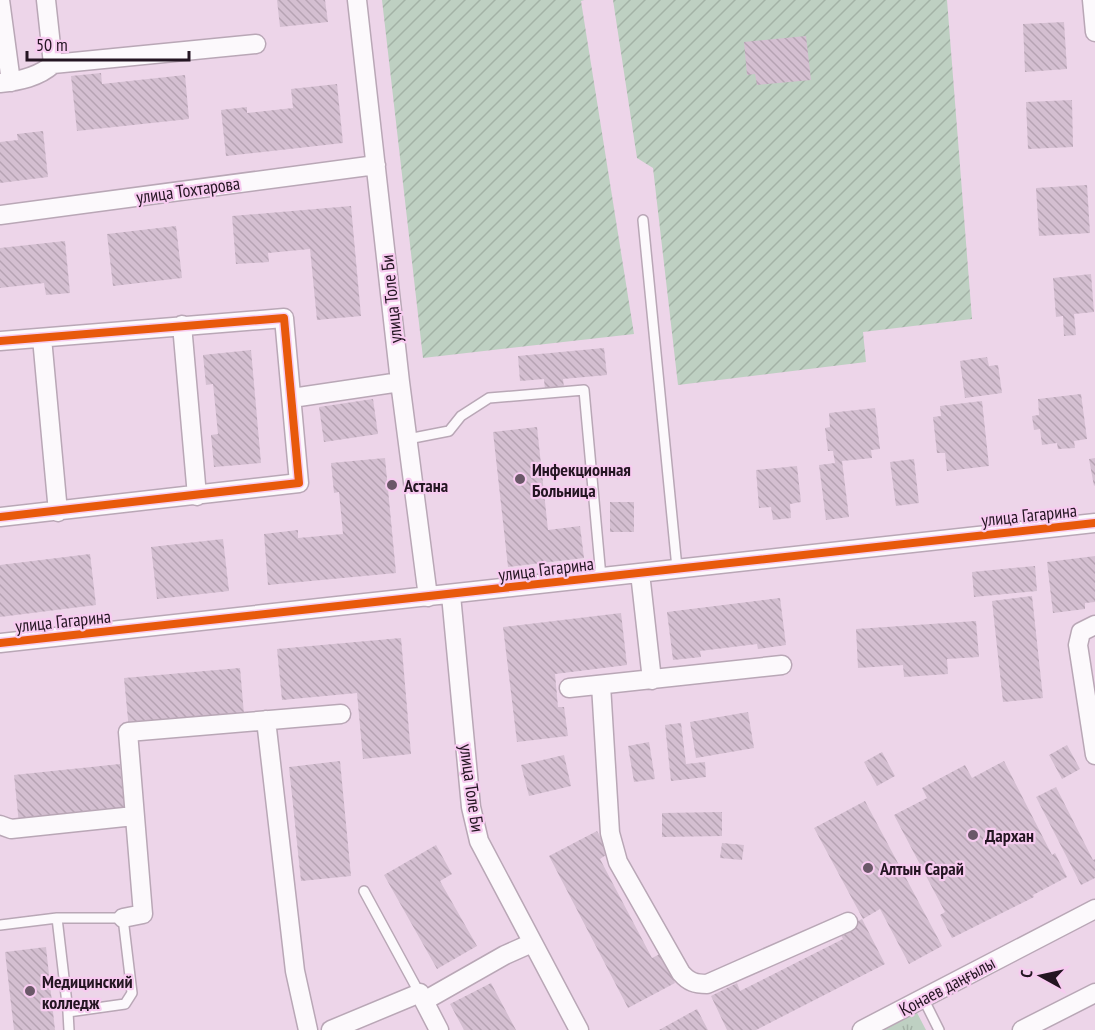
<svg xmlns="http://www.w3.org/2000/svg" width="1095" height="1030" font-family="'PT Sans Narrow',sans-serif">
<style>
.grass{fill:url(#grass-tufts)}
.garden{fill:url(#garden-furrows)}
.building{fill:url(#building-back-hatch)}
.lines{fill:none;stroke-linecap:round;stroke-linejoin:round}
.service-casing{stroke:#b9a7b6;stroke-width:12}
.minor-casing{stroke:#b9a7b6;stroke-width:21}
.service{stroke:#fcf9fc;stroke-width:9}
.minor{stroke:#fcf9fc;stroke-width:18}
.cycleway-casing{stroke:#f7cbf0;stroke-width:11}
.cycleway{stroke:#e8590c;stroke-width:8}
.poi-dot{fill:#6a5868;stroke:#f7cbf0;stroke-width:2}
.labels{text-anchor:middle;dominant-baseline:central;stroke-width:4.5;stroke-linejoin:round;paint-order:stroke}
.street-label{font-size:18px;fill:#241522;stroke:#f7cbf0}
.poi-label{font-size:18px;font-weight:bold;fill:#241522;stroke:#f7cbf0;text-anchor:start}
</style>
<defs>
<pattern id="grass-tufts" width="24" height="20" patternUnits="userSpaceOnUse" patternTransform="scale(1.5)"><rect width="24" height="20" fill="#bed0c2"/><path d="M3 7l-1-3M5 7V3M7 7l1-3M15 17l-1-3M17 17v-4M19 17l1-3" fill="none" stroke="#a3b2a6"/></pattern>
<pattern id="garden-furrows" width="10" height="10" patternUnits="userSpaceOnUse" patternTransform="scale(1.5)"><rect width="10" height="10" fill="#bed0c2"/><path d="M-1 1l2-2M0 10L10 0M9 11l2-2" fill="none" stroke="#a3b2a6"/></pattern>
<pattern id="building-back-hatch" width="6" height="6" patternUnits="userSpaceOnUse" patternTransform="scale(1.5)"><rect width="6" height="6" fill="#d4bfd1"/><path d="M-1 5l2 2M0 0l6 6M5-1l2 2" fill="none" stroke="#b6a3b3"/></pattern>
</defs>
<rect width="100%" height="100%" fill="#edd5e9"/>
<!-- grass -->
<path class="grass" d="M914,1007l12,23h-55z"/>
<!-- garden -->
<path class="garden" d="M382,0h202l-3,1 53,333 -211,24z
M613,0h334l25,319 -109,13 3,30 -188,23 -25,-217 -16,-10z"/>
<!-- building -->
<path class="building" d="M277,0h48l3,22 -48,5z
M1064,22l3,47 -42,3 -2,-48z
M806,36l5,44 -54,5 -2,-11 -8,1 -3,-33z
M101,73l1,11 83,-9 4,44 -112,12 -6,-55z
M337,84l6,59 -117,13 -5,-46 26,-3v6l46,-5 -2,-19z
M1072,100l1,47 -45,2 -2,-47z
M43,131l5,46 -48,6v-41l18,-2 -1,-6z
M1087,185l3,48 -51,3 -3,-48z
M351,206l10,110 -44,4 -7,-71 -42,4 1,9 -33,2 -4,-48z
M176,226l6,52 -69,8 -6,-52z
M65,241l5,52 -24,2 -2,-12 -44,5v-40z
M1091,274l3,38 -20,2 2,21 -12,1 -1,-20 -7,1 -3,-39z
M604,348l3,27 -44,4 1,9 -19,2 -1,-11 -24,2 -2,-25z
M251,350l10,113 -47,4 -3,-32 7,-1 -5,-50 -7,1 -3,-30z
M987,357l2,9 9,-1 4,28 -37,5 -5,-37z
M1081,394l6,45 -13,2 1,7 -17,1 -1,-6 -15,2 -2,-16 -6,1 -2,-14 7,-1 -1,-16z
M373,399l5,35 -54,8 -5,-35z
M982,401l7,65 -42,5 -2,-18h-8l-4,-36 8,-1 -1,-10z
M875,408l5,41 -9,1 1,8 -30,3 7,56 -23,3 -7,-55 16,-2 -2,-12h-5l-3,-23 5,-1 -1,-14z
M537,427l11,103 32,-4 4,32 -76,9 -15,-135z
M385,458l11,115 -128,12 -4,-51 34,-4v8l45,-4 -4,-42 -5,1 -3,-30z
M1095,458v27l-1,1 -5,-27z
M914,459l5,44 -23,3 -6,-44z
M797,466l4,36 -11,2 1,14 -18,2 -2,-13 -12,1 -3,-38z
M610,502h24v30h-24z
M223,539l6,52 -72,8 -6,-52z
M90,554l6,51 -96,12v-52z
M1095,556v46l-10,1v6l-32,4 -6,-51z
M1035,566l2,25 -63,6 -2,-25z
M1032,596l11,102 -40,4 -11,-101z
M780,598l6,47 -28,4 -1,-5 -57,7 1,6 -28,3 -6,-48z
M621,613l6,52 -72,9 3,33h6l4,29 -51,6 -14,-115z
M976,621l3,36 -32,2 1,15 -44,3 -1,-12 -45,3 -2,-39z
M401,638l10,116 -48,5 -6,-66 -75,7 -5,-51z
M240,668l4,46 -115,16 -5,-52z
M748,712l6,36 -58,10 -6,-36z
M681,723l5,41 19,-2 1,15 -35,4 -6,-56z
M649,742l6,37 -21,3 -6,-36z
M1067,745l13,24 -18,10 -13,-24z
M882,752l13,24 -18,10 -13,-24z
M564,755l7,31 -42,10 -8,-31z
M340,761l11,115 -50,5 -12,-114z
M1004,761l48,94 3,-2 12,24 -34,18 1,2 -82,41 -12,-23 5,-3 -51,-97 33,-17 -5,-10 43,-23 7,13z
M120,764l5,48 -106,12 -5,-49z
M1056,787l37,73 2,-1v19l-14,7 -45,-88z
M865,801l77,145 -33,18 -29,-55 -17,10 -49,-91z
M722,812v24l-60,1v-24z
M597,831l12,22 -9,6 52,99 8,-4 15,29 -47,25 -79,-152z
M722,843l22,2 -2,15 -22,-2z
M436,845l16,29 -12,7 37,65 -40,23 -53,-94z
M862,919l23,45 -129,66h-29l-16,-34 26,-13 3,8 103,-52 -4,-8z
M46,947l9,83h-41l-9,-78z
M491,983l25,47h-52l-14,-26z
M697,1009l11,21h-49z"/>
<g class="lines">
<!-- service casing -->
<g class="service-casing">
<path id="service" d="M643,220l34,348
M408,439l41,-8 12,-15 28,-18 95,-8 17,187
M364,891l57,105
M57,918h66l9,75 -7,11 -57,8
M0,925l57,-7 11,94 1,18
M923,998l16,32"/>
</g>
<!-- minor casing -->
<g class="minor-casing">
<path id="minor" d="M0,0l11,82
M46,0l7,64
M357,0l43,382 28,215
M1092,0l3,32
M0,83c19,-2 39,-6 53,-19l203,-20
M0,215l376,-50
M182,325l15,171
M42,338l16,174
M0,341l284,-23 15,165 -299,34
M292,398l108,-16
M640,573l12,107
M451,595l20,212 8,34 100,189
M1095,625l-14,7 -3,13 17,110
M0,643l1095,-120
M601,685l9,148 8,29 63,111c8,9 14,11 26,11l141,-62
M569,688l213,-23
M266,720l29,251 13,59
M0,825l11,4 123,-13
M123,918l20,-4 -15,-182 213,-18
M331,1030l89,-37
M439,1030l-15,-29 81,-46 27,-12
M862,1030l233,-121
M1022,1030l73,-37"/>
</g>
<!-- service -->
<use href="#service" class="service"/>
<!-- minor -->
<use href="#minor" class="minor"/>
<!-- cycleway casing -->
<g class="cycleway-casing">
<path id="cycleway" d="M0,341l284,-23 15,165 -299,34
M0,643l1095,-120"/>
</g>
<!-- cycleway -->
<use href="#cycleway" class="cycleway"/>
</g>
<!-- markers -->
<g class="poi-dot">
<circle cx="520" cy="479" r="6"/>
<circle cx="392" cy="485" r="6"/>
<circle cx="973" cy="835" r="6"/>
<circle cx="868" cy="868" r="6"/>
<circle cx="30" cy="991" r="6"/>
</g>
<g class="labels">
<!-- street labels -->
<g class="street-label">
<text transform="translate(188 190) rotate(-8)">улица Тохтарова</text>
<text transform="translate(391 299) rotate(-96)">улица Толе Би</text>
<text transform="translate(1029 515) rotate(-6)">улица Гагарина</text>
<text transform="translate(546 569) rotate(-7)">улица Гагарина</text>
<text transform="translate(63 621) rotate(-6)">улица Гагарина</text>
<text transform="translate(472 788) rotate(82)">улица Толе Би</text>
<text transform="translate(947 986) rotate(-28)">Қонаев даңғылы</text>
</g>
<!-- poi labels -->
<g class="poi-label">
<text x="532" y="469">Инфекционная<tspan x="532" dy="21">Больница</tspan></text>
<text x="404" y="485">Астана</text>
<text x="985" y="835">Дархан</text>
<text x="880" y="868">Алтын Сарай</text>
<text x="42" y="981">Медицинский<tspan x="42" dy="21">колледж</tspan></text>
</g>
</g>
<!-- north arrow -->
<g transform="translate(1041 976) rotate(278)" stroke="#f7cbf0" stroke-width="4.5" paint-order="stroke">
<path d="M0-4.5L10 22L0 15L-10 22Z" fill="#241522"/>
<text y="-9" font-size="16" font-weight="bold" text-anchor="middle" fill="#241522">С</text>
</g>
<!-- scale -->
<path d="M27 51v9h162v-9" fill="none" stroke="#241522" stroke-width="3"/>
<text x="36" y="51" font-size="18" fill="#241522" stroke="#f7cbf0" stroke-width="4.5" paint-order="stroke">50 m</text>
</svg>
